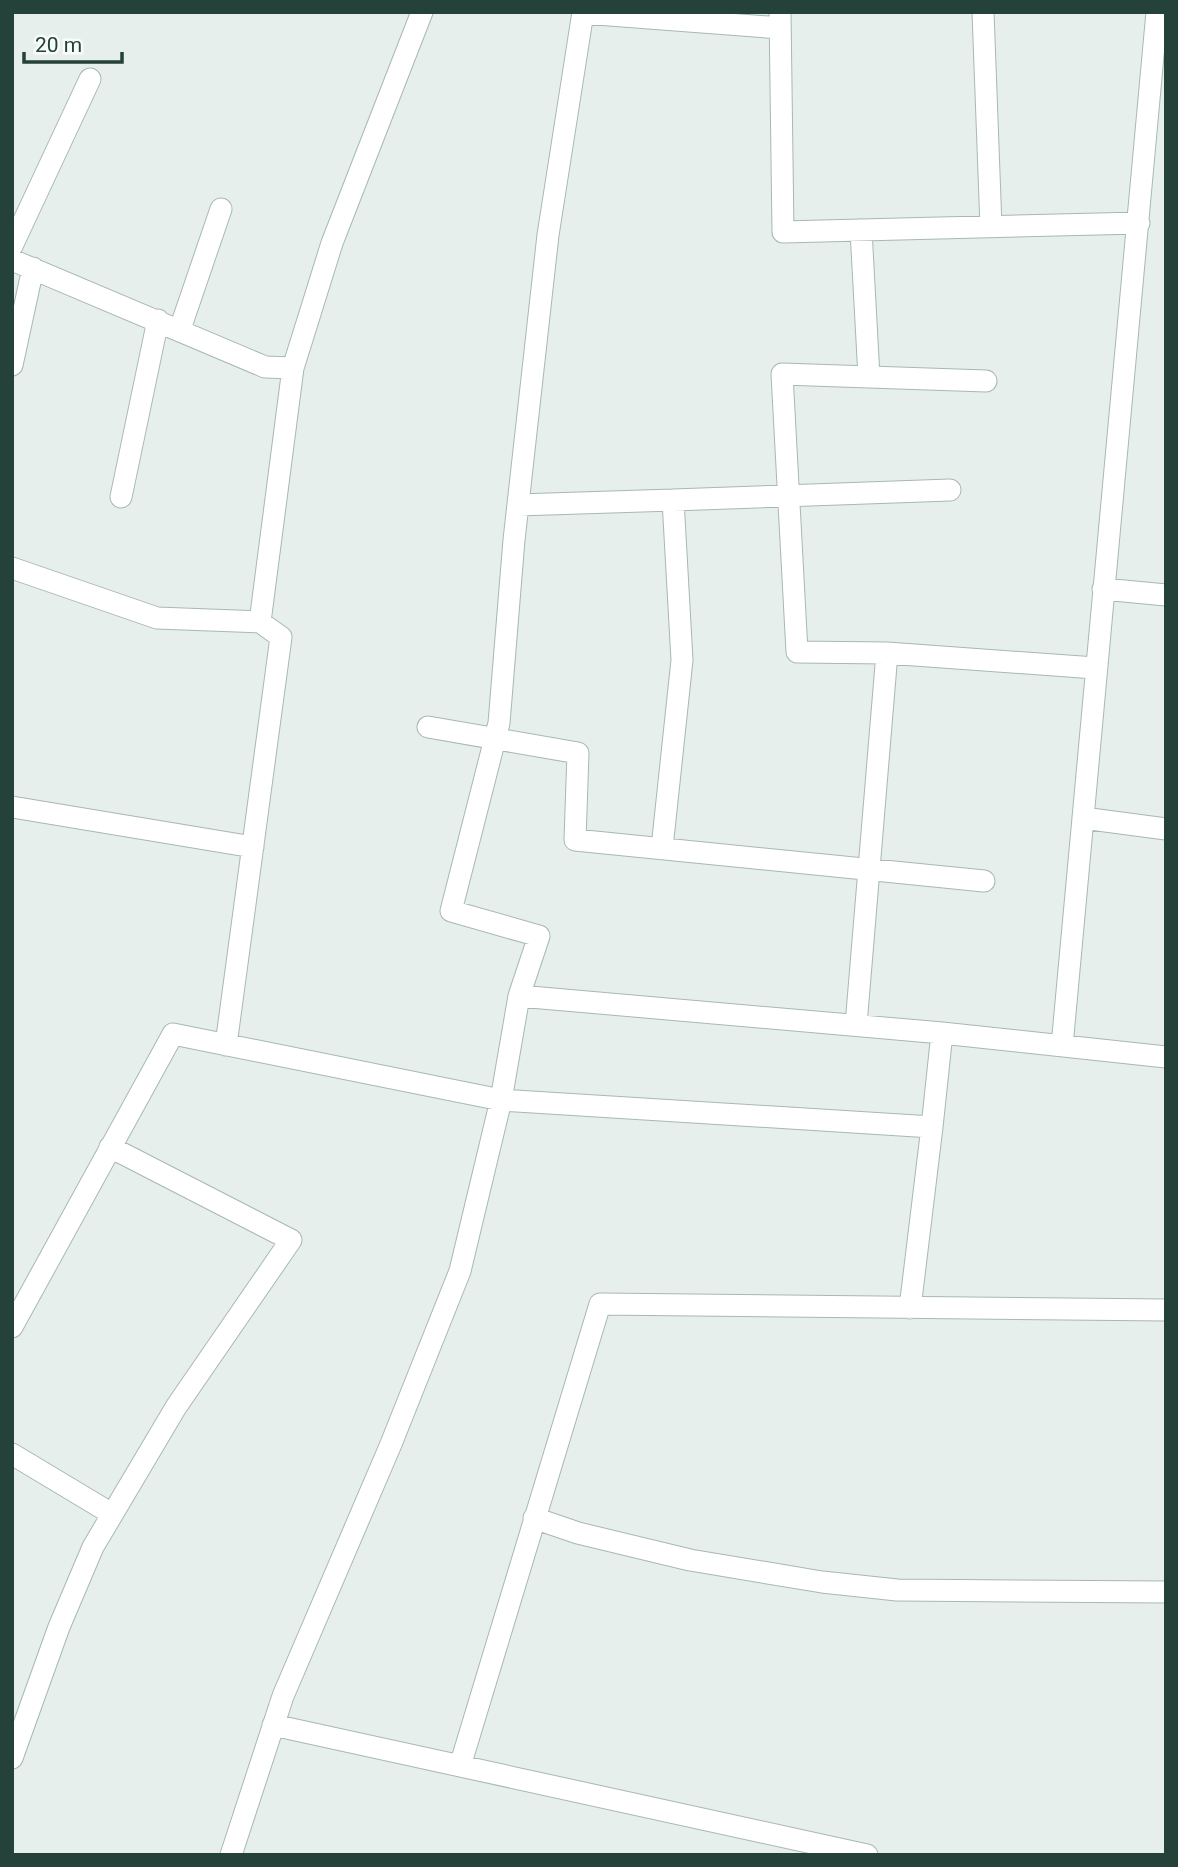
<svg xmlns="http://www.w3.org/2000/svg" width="1178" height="1867" font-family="Roboto,sans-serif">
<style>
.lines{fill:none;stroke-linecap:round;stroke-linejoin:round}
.minor-casing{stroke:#a8b8b2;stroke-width:23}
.minor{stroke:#fff;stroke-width:21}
</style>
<rect width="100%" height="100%" fill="#e6efeb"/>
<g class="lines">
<!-- minor casing -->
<g class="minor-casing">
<path id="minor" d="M780,12l3,220 356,-9
M983,12l8,215
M583,13l197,15
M861,230l8,147
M12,246l78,-167
M12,260l253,107 28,1 -33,254 -103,-4 -145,-50
M180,329l41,-120
M12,365l21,-97
M293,368l39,-125 90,-231
M121,497l37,-177
M673,500l277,-10
M518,505l155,-5 9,160 -20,188
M1103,589l63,6
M887,653l-90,-1 -15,-278 204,7
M428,727l150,26 -3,87 409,41
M12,807l241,40
M1083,818l74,-806
M519,996l20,-60 -88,-25 48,-188 15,-183 34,-305 35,-223
M856,1025l31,-372 208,15
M942,1033l224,24
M226,1045l55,-408 -21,-15
M1062,1046l21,-228 83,11
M910,1308l22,-181
M12,1327l161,-293 328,66 431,27 10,-94 -423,-37 -18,104 -41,171 -69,173 -108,252 -52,159
M12,1454l100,60
M534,1518l44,15 112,27 132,22 75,8 269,2
M273,1725l594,130
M12,1758l47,-131 34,-80 83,-140 115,-167 -181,-93
M460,1766l140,-462 566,6"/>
</g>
<!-- minor -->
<use href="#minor" class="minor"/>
</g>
<!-- border -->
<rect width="1178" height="1867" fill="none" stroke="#24423a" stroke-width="28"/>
<!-- scale -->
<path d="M24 52v10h98v-10" fill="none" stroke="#24423a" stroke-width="3.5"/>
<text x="35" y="52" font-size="21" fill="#24423a" stroke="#f7fbf9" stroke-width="5" paint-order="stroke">20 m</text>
</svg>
